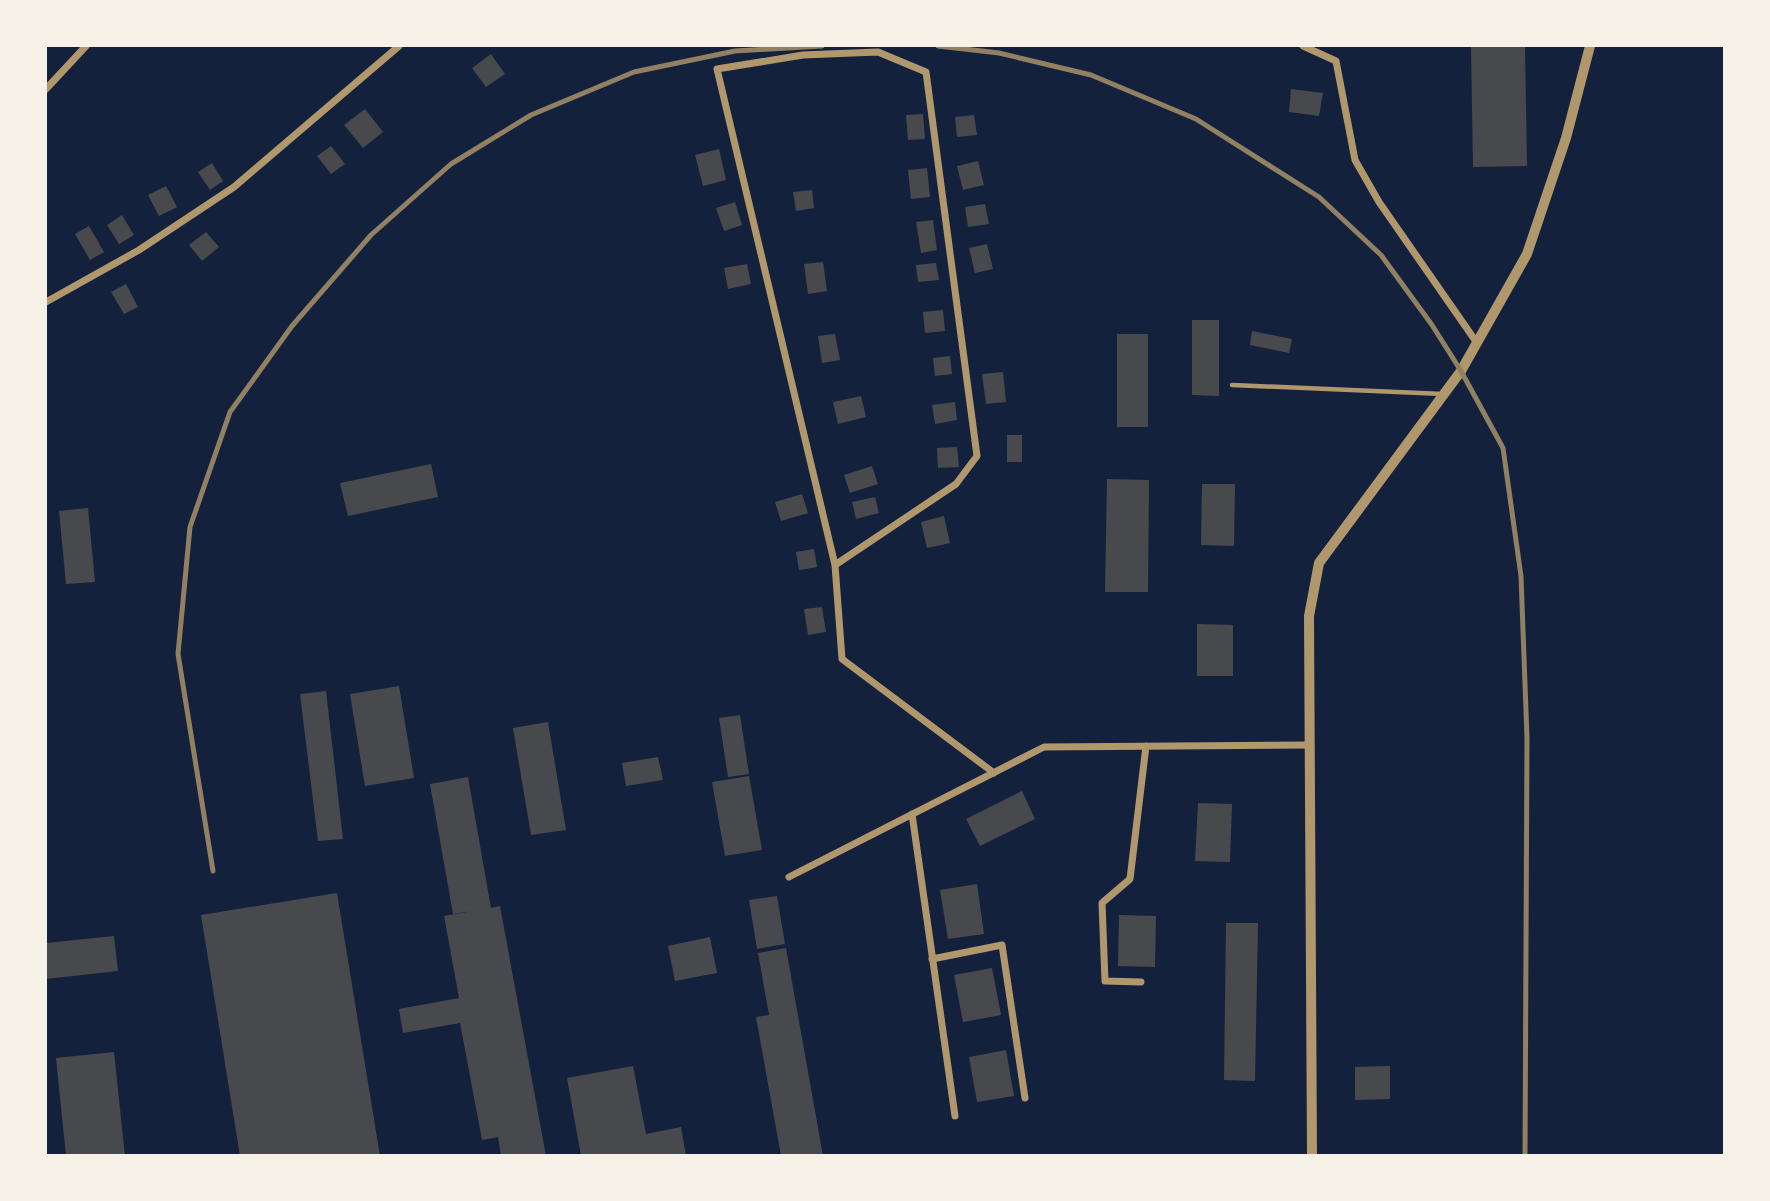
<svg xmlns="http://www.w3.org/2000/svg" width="1770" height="1201" font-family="'IBM Plex Sans',sans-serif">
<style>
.building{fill:#48494c}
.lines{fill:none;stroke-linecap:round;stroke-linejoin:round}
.service{stroke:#b1986c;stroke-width:4.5}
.minor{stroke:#b1986c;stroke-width:7}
.tertiary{stroke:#b1986c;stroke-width:10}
.rail{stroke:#918062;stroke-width:5}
</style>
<rect width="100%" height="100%" fill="#14213d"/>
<!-- building -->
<path class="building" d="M1471,46h54l2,120 -54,1z
M491,54l14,20 -19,13 -14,-19z
M1291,89l32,4 -4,23 -30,-4z
M365,109l18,23 -20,16 -19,-23z
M923,114l2,25 -17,1 -2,-25z
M974,115l3,20 -20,2 -2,-20z
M331,146l14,18 -14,10 -14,-18z
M719,149l7,31 -23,6 -8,-31z
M978,161l6,24 -21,5 -6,-24z
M212,163l11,18 -13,9 -12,-18z
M927,168l3,29 -19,2 -3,-29z
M166,186l11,21 -18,9 -11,-21z
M812,190l2,18 -18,3 -3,-19z
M735,202l7,23 -18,6 -8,-23z
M985,204l4,20 -21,3 -3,-20z
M122,215l12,20 -15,9 -12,-19z
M933,220l4,30 -16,3 -5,-31z
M89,226l15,26 -14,8 -15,-26z
M206,232l13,15 -17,14 -13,-16z
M987,244l6,25 -18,4 -6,-25z
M823,262l4,29 -19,3 -4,-30z
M936,263l3,17 -21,2 -2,-17z
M747,264l4,20 -23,5 -4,-21z
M126,284l12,23 -14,7 -13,-22z
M943,310l2,21 -20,2 -2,-21z
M1192,320h27v76l-27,-1z
M1252,331l40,8 -3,14 -39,-8z
M835,334l5,26 -18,3 -4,-27z
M1117,334h31v93h-31z
M950,356l2,18 -17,2 -2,-18z
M1003,372l3,30 -20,2 -4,-30z
M861,396l5,21 -28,7 -5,-22z
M955,402l2,18 -22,4 -3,-19z
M1007,435h15v27h-15z
M957,447l2,20 -21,1 -1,-20z
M431,464l7,33 -90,19 -8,-33z
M872,466l6,18 -28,9 -6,-18z
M1107,479l42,1 -1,112h-43z
M1202,484h33l-1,62 -33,-1z
M802,494l6,19 -27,8 -6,-19z
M875,497l4,16 -23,6 -4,-17z
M88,508l7,74 -29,2 -7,-73z
M944,516l6,27 -23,5 -6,-26z
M814,549l3,18 -18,3 -3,-18z
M822,607l4,25 -18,3 -4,-26z
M1197,624l36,1v51h-36z
M399,686l15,92 -49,8 -15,-92z
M326,691l17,148 -25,2 -18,-147z
M740,715l9,59 -21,3 -9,-59z
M548,722l18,108 -35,5 -18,-107z
M658,757l5,23 -37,6 -4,-23z
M749,776l13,74 -37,6 -13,-74z
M468,777l23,131 9,-2 46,250h-45l-3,-19 -16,3 -22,-117 -57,10 -4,-24 60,-11 -15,-82 29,-5 -20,3 -23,-130z
M1022,791l13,28 -55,27 -14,-27z
M1198,803l34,1 -2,58 -35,-1z
M977,884l7,50 -36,5 -8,-49z
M337,893l43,263h-140l-39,-241z
M777,896l8,48 -28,5 -8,-49z
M1119,915l37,1 -1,51 -37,-1z
M1226,923h32l-3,158 -31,-1z
M114,936l4,35 -72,8v-36z
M710,937l7,36 -42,8 -7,-35z
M786,948l37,208h-42l-25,-139 13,-2 -11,-62z
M992,968l9,47 -38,7 -9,-47z
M1006,1050l8,46 -37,6 -8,-45z
M114,1052l11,104h-59l-10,-98z
M633,1066l13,68 35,-7 5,29h-105l-14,-78z
M1390,1066v33l-35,1v-33z"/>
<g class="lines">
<!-- service -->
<path class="service" d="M1232,385l211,9"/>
<!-- minor -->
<path class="minor" d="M1303,46l33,15 19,99 24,42 98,141
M46,89l40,-43
M46,302l93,-52 95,-63 165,-141
M835,565l121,-81 21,-28 -51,-384 -48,-20 -75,3 -86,14 118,496 7,94 152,114
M912,814l43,302
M789,877l255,-130 266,-2
M932,959l70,-14 23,153
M1141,982l-36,-1 -3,-78 28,-24 16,-133"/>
<!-- tertiary -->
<path class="tertiary" d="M1312,1156l-3,-540 10,-53 142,-192 66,-117 39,-116 24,-92"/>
<!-- rail -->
<path class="rail" d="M938,46l61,7 92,22 105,44 123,78 62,58 51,70 29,46 42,77 18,128 6,162 -2,418
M213,871l-35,-217 12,-127 40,-115 62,-86 79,-91 80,-71 80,-49 103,-43 101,-21 87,-5"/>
</g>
<!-- border -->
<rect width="1770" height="1201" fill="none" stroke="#f6f1e7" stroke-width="94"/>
</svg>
